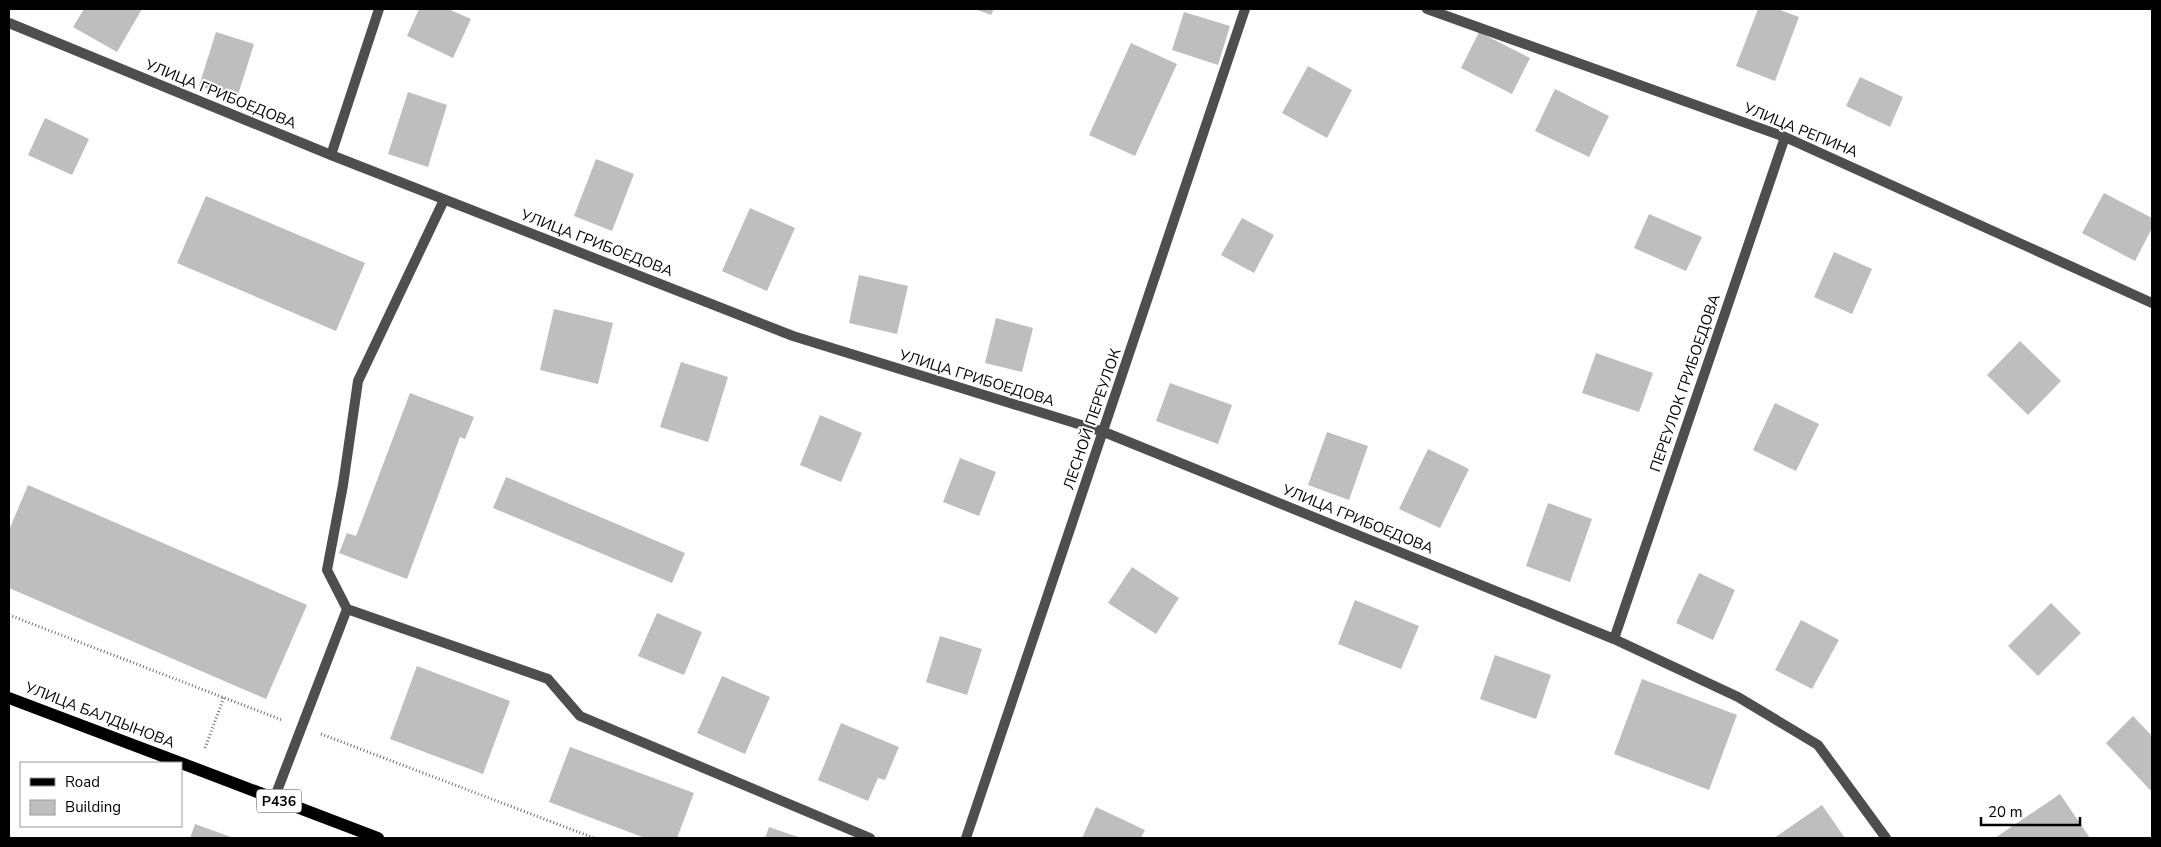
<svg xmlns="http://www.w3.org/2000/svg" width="2161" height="847" font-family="'Nunito Sans',sans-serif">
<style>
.building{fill:#bebebe}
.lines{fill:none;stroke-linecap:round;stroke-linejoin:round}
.path{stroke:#707070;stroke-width:3;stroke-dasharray:1 2.5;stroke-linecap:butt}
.service{stroke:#4e4e4e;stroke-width:10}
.minor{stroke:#4e4e4e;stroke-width:10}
.primary{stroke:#000;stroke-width:12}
.labels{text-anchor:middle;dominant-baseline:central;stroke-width:4;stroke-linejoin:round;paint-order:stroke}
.shield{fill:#fff;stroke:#4c4c4c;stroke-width:1}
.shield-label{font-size:14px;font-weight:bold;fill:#000}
.street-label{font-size:15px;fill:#000;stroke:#fff}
</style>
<rect width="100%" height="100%" fill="#fff"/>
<!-- building -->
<path class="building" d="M84,9h58l-25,43 -44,-25z
M419,9h29l23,10 -18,39 -46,-22z
M975,9h19l-3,6z
M1758,9h19l22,8 -24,64 -39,-15z
M1184,12l46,14 -12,39 -46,-15z
M216,32l38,12 -17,54 -38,-12z
M1479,32l51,26 -18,36 -51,-26z
M1131,43l46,21 -42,92 -46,-21z
M1308,66l44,24 -25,48 -45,-25z
M1860,77l43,20 -13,30 -44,-21z
M1555,89l54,27 -20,41 -54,-26z
M408,92l39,13 -19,62 -40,-13z
M45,118l44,21 -17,36 -44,-20z
M596,159l38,15 -22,57 -38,-15z
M2104,193l48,25v10l-17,33 -53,-28z
M206,196l159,67 -29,68 -159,-68z
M750,208l45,20 -28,63 -45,-20z
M1649,214l53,23 -16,34 -52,-23z
M1242,218l32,17 -20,38 -33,-18z
M1834,252l38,17 -20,45 -38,-17z
M859,275l49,11 -11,48 -48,-11z
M554,309l59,14 -15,61 -58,-14z
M996,318l37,10 -11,44 -37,-9z
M2020,341l41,40 -33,34 -41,-40z
M1596,353l57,20 -14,39 -57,-19z
M681,362l47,15 -20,65 -48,-15z
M1170,383l62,22 -14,39 -62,-23z
M410,393l64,24 -9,22 -5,-2 -53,142 -68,-26 8,-20 9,3z
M1775,403l44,21 -23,47 -43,-21z
M820,415l42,18 -21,49 -41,-17z
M1327,432l41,14 -19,54 -41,-15z
M1428,449l41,20 -29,59 -41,-19z
M960,458l36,14 -17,44 -36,-14z
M506,477l179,76 -13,30 -179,-75z
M28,485l279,120 -41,94 -257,-111v-58z
M1548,503l44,16 -22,63 -44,-16z
M1132,567l47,31 -23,36 -48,-31z
M1699,573l36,17 -22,50 -37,-17z
M1355,600l64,26 -18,43 -63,-25z
M2051,603l30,30 -43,43 -30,-30z
M657,613l45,19 -18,43 -46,-19z
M1801,620l38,20 -27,49 -37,-19z
M940,636l42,13 -15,46 -41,-13z
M1495,655l56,20 -15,44 -56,-20z
M417,666l93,35 -27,73 -93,-35z
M722,676l48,21 -25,57 -48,-21z
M1642,679l95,36 -28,75 -95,-36z
M2133,716l19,20v56l-46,-49z
M841,723l58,24 -14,33 -7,-2 -10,23 -50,-21z
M570,747l124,46 -17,45h-32l-96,-36z
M2060,794l30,44h-95z
M1822,805l23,33h-71z
M1096,807l49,23 -4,8h-59z
M195,824l39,14h-44z
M769,827l32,11h-36z"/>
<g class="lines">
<!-- path -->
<path class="path" d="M9,615l273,105
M321,734l273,104
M205,748l19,-51"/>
<!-- service -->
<path class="service" d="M347,609l201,70 32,37 290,122
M274,799l73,-190 -20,-39 16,-85 15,-104 86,-181"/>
<!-- minor -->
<path class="minor" d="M1427,9l358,128 367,166
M9,23l322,132 462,181 311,96 510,207 124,58 80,48 68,93
M331,155l48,-146
M1614,639l171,-502
M966,838l279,-829"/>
<!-- primary -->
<path class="primary" d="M9,698l172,65
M181,763l197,75"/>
</g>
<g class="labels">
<!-- shield labels -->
<rect class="shield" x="256.5" y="789.5" width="45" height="23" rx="4"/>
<g class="shield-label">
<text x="279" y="801">P436</text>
</g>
<!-- street labels -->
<g class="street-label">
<text transform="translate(221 94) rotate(22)">УЛИЦА ГРИБОЕДОВА</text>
<text transform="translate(1801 130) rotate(22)">УЛИЦА РЕПИНА</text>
<text transform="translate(597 243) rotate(21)">УЛИЦА ГРИБОЕДОВА</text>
<text transform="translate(977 378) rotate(17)">УЛИЦА ГРИБОЕДОВА</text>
<text transform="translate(1685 383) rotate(-71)">ПЕРЕУЛОК ГРИБОЕДОВА</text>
<text transform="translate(1092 419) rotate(-71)">ЛЕСНОЙ ПЕРЕУЛОК</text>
<text transform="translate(1358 519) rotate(22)">УЛИЦА ГРИБОЕДОВА</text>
<text transform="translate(100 715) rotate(21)">УЛИЦА БАЛДЫНОВА</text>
</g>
</g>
<!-- border -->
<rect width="2161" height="847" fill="none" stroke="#000000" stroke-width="20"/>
<!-- legend -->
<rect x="20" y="762" width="162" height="65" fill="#ffffff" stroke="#999999"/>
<rect x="30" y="778" width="25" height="8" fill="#000000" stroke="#999999"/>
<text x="65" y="787" font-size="15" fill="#000000">Road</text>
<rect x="30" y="800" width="25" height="15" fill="#bebebe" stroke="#999999"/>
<text x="65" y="812" font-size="15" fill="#000000">Building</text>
<!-- scale -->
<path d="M1981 817v8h99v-8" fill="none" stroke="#000000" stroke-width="2.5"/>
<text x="1988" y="817" font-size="15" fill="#000000" stroke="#ffffff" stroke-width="4" paint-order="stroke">20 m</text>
</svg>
